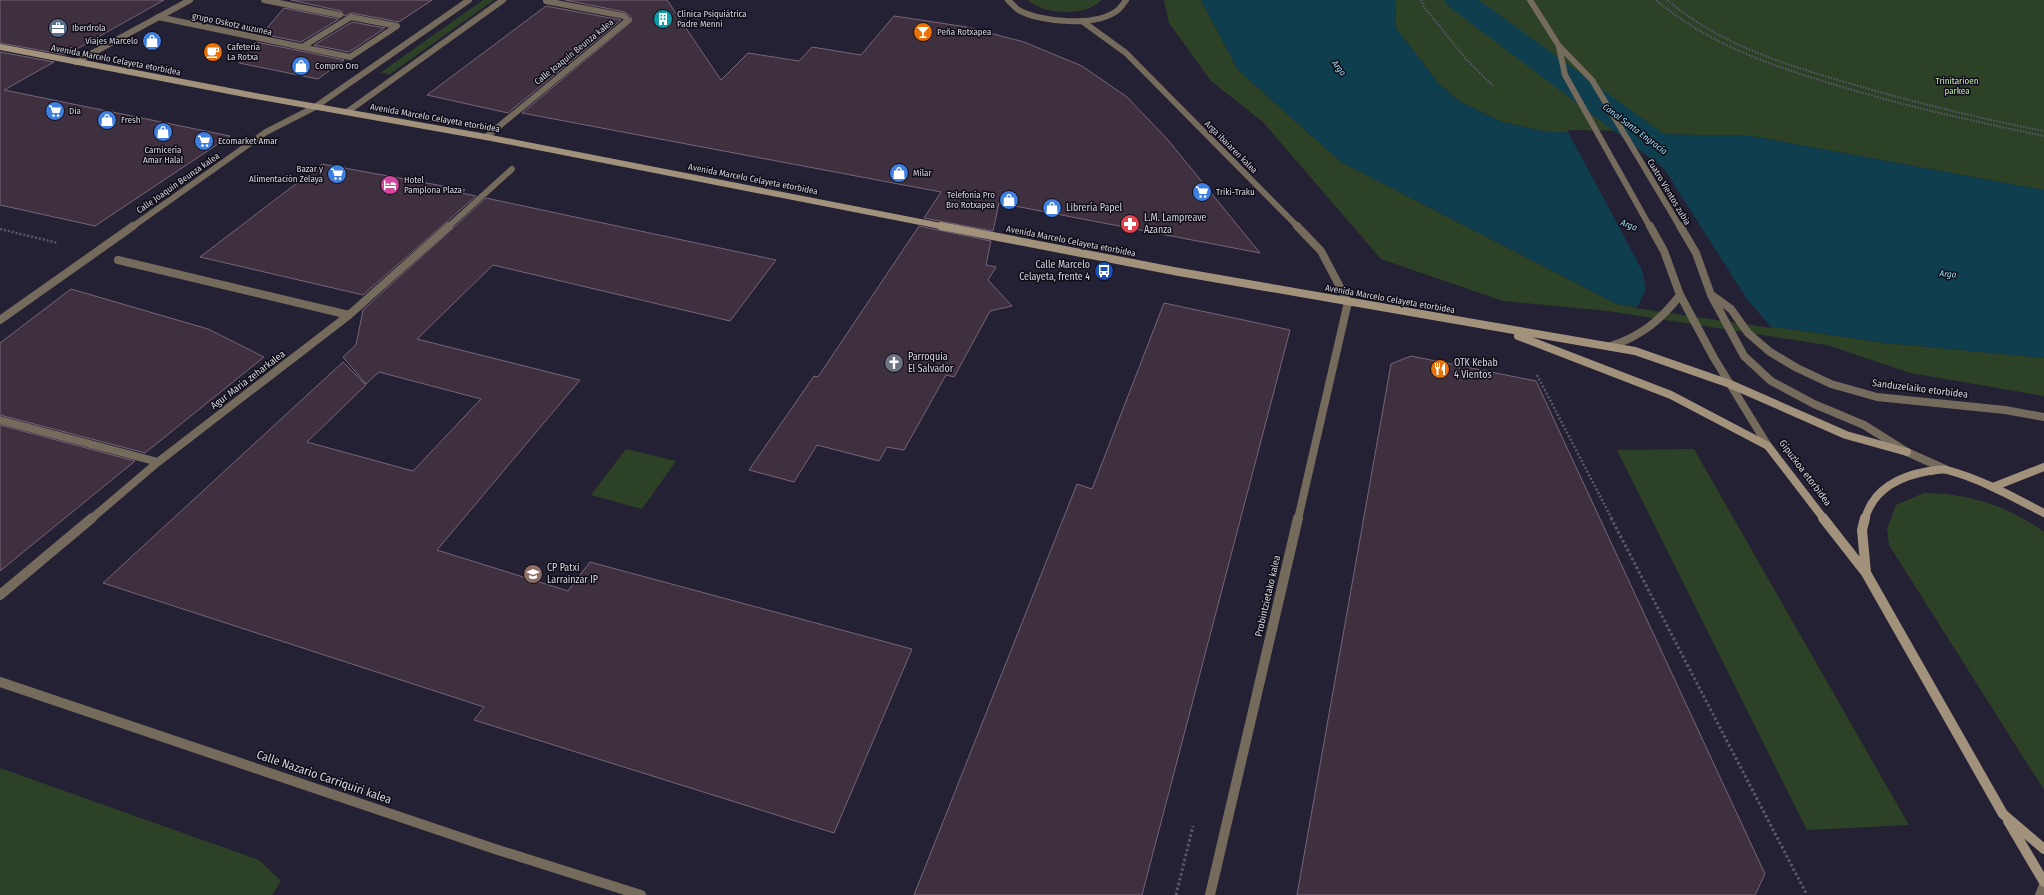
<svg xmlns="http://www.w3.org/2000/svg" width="2044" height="895" font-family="'Fira Sans Condensed',sans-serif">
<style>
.green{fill:#2d4126}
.water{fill:#0f3e4f}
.pier{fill:#242134}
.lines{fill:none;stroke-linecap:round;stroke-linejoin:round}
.canal{fill:#0f3e4f;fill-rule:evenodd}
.building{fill:#3f3040;stroke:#766577}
.path-far2{stroke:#5b586a;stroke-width:2;stroke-dasharray:1.5 1.5;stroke-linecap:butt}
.path-far1{stroke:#5b586a;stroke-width:2.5;stroke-dasharray:2 2;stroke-linecap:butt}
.path{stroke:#5b586a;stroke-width:3;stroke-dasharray:2.5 2.5;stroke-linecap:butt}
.pedestrian-far2{stroke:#756b5c;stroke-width:6}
.pedestrian-far1{stroke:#756b5c;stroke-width:8}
.pedestrian{stroke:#756b5c;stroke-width:10}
.minor-far2{stroke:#756b5c;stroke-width:6}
.minor-far1{stroke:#756b5c;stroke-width:8}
.minor{stroke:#756b5c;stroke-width:10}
.tertiary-far1{stroke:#756b5c;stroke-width:6}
.tertiary{stroke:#756b5c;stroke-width:8}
.secondary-far2{stroke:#a3927b;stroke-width:6}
.secondary-far1{stroke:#a3927b;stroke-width:8}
.secondary{stroke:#a3927b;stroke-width:10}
.labels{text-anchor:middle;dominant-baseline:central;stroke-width:3;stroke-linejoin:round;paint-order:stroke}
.far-poi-label{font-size:9px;fill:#d6d4e1;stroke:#0e0c15;text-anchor:start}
.far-street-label{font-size:9px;fill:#d6d4e1;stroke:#0e0c15}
.far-water-label{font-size:9px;font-style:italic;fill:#a3dff8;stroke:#0e0c15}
.far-park-label{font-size:9px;fill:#c2ecb3;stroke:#0e0c15}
.poi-label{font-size:10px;fill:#d6d4e1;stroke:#0e0c15;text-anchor:start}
.street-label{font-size:10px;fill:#d6d4e1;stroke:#0e0c15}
.near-street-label{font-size:12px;fill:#d6d4e1;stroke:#0e0c15}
</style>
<rect width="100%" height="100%" fill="#242134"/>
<!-- green -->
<path class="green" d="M483,0h11l-104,74 -10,-1z
M1028,0h73c-14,17 -58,15 -73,0z
M1164,0h37l37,70 103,92 276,142 269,39 158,15v38l-134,-23 -83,-28 -219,-34 -105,-10 -122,-42 -118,-137 -52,-41 -42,-58z
M1395,0h649v190l-293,-54 -203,-4 -46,-10 -41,-20 -22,-18 -43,-56z
M626,449l50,12 -34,48 -51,-14z
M1694,449l215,376 -102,5 -190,-380z
M1924,493c44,0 85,13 120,39v258l-155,-245 -2,-16 9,-24z
M0,768l259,92 22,21 -9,14h-272z"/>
<!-- water -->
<path class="water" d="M1201,0h194l1,28 43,56 22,18 41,20 46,10 203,4 293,54v168l-158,-15 -269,-39 -276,-142 -103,-92z"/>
<!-- pier -->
<path class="pier" d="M1567,130l73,1 107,168 25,29 -137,-20 3,-2 8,-17 -4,-19z"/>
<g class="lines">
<!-- canal -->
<path class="canal" d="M1444,0h35l229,166 6,8 -6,8 -13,3 -13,-3 -234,-176z"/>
</g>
<!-- building -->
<path class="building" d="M0,0h164l-98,55 -66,-12z
M291,0h141l-33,22 -47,-9 -8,3 -3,-5z
M565,0h102l54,80 27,-27 51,8 13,-14 49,8 33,-39 73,11 57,15 58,24 45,31 41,43 92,113 -261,-50 -6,28 -54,-10 -15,-3 17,-26 -419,-79 110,-92 -1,-4 -6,-5z
M546,6l75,14 -113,93 -81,-18z
M284,8l55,11 -38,23 -39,-8z
M352,22l33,6 -36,24 -35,-7z
M256,42l45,9 43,9 -26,19 -79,-16z
M0,52l54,10 -50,28 226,46 -135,90 -95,-21z
M322,164l143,26 -4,3 15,3 -113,99 -163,-38z
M486,198l290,62 -46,61 -237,-56 -76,74 163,41 -143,170 131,41 22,-29 322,87 -78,184 -360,-113 10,-13 -381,-124 240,-221 23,23 -59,57 106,29 68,-72 -102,-27 -13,12 -23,-27 13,-12 7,-35z
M919,226l72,15 -5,24 10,2 -8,13 24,26 -22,5 -36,66 -8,-2 -42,75 -17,-3 -8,14 -62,-16 -23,37 -45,-12 65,-94 4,1z
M71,289l137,40 56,28 -119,96 -145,-38v-72z
M1164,303l126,27 -148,565h-228l163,-411 15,5z
M1411,356l125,25 229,493 -10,21h-458l94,-531z
M0,425l135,36 -135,110z"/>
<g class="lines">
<!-- path-far2 -->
<path class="path-far2" d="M1421,0l3,7 42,52 28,28
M1656,0c51,43 111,64 173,83 71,22 143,38 215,53
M1667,0c58,48 123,66 195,87 60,17 120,32 182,44"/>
<!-- path-far1 -->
<path class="path-far1" d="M0,229l58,14
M1537,375l75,144"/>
<!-- path -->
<path class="path" d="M1611,518l196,377
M1176,895l17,-69"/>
<!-- pedestrian-far2 -->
<path class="pedestrian-far2" d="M158,17l144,30
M351,17l46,9 -47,31 -48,-10z
M486,137l142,-117 -4,-4 -78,-15
M448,227l64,-58"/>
<!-- pedestrian-far1 -->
<path class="pedestrian-far1" d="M118,260l231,55
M0,420l158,42
M91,519l67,-57 191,-147 100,-89"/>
<!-- pedestrian -->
<path class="pedestrian" d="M0,595l92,-77"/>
<!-- minor-far2 -->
<path class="minor-far2" d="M264,0l76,15
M1008,0c3,3 6,6 9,9 22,14 80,18 101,1 3,-3 6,-7 8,-10
M1082,21l44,32 172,174
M76,62l114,-62
M347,112l156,-112
M132,227l134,-95 49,-25 154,-107"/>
<!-- minor-far1 -->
<path class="minor-far1" d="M1297,226l24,25 27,51 -50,217
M0,320l133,-94"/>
<!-- minor -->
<path class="minor" d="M0,682l495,167 146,46
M1210,895l88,-377
M2040,895l4,-10"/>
<!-- tertiary-far1 -->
<path class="tertiary-far1" d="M1530,0l29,46 33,34 88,147
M1559,47l6,28 85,152"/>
<!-- tertiary -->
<path class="tertiary" d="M1650,226l14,25 16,44 34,63 54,88
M1680,226l16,27 15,42 33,61 27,25 43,23 50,21 43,27 38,17
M1713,296l18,13 17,24 22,19 27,16 34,16 46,13 128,13 39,7
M1611,346c30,-10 50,-26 69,-51"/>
<!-- secondary-far2 -->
<path class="secondary-far2" d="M0,47l250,48 236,42 460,90"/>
<!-- secondary-far1 -->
<path class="secondary-far1" d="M941,226l238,46 456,79 95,33 116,51 61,17
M1518,336l153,59 97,51 56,73
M1993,487l51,-20
M1865,519c8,-30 35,-43 64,-48 5,0 12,-3 18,-1 34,9 66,27 97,43"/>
<!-- secondary -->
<path class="secondary" d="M1823,518l43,55
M1865,518l-3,12 4,43 137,241 41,35
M2008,821l36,61"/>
</g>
<!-- icons -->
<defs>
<g id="building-disc" transform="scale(1)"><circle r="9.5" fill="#0f9aa8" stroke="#0e0c15"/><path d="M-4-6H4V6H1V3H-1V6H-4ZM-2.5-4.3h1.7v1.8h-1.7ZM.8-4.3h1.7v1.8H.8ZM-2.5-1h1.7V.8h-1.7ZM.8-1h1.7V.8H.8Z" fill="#fff"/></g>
<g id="office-disc" transform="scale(1)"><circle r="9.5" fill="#5c6f8a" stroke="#0e0c15"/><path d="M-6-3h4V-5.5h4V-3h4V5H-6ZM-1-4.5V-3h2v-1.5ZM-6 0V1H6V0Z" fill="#fff"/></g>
<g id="bar-disc" transform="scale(1)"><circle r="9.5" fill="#e8710a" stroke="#0e0c15"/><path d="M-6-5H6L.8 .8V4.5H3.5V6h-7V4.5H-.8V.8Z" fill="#fff"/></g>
<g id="shop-disc" transform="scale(1)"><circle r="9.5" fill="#3f7fe0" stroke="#0e0c15"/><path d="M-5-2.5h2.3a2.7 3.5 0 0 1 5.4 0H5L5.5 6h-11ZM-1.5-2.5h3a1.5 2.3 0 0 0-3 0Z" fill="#fff"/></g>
<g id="cafe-disc" transform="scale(1)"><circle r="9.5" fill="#e8710a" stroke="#0e0c15"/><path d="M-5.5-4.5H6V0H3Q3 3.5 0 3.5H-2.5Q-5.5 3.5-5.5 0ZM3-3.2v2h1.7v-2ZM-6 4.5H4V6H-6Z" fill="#fff"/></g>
<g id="supermarket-disc" transform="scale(1)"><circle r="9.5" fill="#3f7fe0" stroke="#0e0c15"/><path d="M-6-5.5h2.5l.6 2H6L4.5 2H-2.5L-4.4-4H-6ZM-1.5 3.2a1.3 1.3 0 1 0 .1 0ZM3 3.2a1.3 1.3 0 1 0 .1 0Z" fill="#fff"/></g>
<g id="hotel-disc" transform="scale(1)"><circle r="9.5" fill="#d1479c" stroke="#0e0c15"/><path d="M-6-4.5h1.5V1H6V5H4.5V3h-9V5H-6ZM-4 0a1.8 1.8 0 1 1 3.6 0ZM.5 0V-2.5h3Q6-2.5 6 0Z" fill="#fff"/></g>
<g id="pharmacy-disc" transform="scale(1)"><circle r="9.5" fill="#e0444e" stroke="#0e0c15"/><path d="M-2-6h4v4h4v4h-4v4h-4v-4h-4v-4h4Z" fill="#fff"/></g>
<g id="bus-disc" transform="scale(1)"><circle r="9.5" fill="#1a4fb4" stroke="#0e0c15"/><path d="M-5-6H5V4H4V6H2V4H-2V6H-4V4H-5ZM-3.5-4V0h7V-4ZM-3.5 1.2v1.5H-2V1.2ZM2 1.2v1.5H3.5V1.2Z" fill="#fff"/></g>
<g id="church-disc" transform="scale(1)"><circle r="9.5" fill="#6b7280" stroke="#0e0c15"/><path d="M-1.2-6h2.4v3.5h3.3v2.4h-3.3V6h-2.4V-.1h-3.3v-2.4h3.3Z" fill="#fff"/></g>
<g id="restaurant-disc" transform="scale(1)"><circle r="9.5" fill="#e8710a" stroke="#0e0c15"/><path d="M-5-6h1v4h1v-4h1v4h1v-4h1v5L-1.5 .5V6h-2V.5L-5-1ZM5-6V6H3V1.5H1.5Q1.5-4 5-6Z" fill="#fff"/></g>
<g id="school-disc" transform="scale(1)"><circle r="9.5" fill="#8d6e63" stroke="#0e0c15"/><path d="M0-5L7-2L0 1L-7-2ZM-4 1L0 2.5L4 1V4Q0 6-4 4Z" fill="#fff"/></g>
</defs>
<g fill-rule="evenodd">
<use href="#building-disc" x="663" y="19"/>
<use href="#office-disc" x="58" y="28"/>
<use href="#bar-disc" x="923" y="32"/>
<use href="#shop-disc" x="152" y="41"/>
<use href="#cafe-disc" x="213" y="52"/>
<use href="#shop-disc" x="301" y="66"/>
<use href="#supermarket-disc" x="55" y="111"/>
<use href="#shop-disc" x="107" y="120"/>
<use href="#shop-disc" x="163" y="132"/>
<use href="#supermarket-disc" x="204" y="141"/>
<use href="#shop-disc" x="899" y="173"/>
<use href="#supermarket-disc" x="337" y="174"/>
<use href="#hotel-disc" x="390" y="185"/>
<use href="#supermarket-disc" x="1202" y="192"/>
<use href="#shop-disc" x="1009" y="200"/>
<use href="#shop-disc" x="1052" y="208"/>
<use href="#pharmacy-disc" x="1130" y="224"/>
<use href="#bus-disc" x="1104" y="271"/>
<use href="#church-disc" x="894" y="363"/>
<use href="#restaurant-disc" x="1440" y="369"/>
<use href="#school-disc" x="533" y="574"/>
</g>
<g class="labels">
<!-- far-poi labels -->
<g class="far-poi-label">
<text x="677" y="14">Clínica Psiquiátrica<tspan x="677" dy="10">Padre Menni</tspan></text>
<text x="72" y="28">Iberdrola</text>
<text x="937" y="32">Peña Rotxapea</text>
<text x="138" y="41" text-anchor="end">Viajes Marcelo</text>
<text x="227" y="47">Cafetería<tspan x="227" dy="10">La Rotxa</tspan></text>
<text x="315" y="66">Compro Oro</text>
<text x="69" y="111">Dia</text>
<text x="121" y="120">Fresh</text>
<text x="218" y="141">Ecomarket Amar</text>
<text x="163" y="150" text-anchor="middle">Carnicería<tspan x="163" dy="10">Amar Halal</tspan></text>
<text x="323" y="169" text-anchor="end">Bazar y<tspan x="323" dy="10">Alimentación Zelaya</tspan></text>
<text x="913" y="173">Milar</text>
<text x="404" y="180">Hotel<tspan x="404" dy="10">Pamplona Plaza</tspan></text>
<text x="1216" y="192">Triki-Traku</text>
<text x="995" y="195" text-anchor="end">Telefonía Pro<tspan x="995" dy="10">Bro Rotxapea</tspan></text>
</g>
<!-- far-street labels -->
<g class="far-street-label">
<text transform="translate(232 24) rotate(12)">grupo Oskotz auzunea</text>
<text transform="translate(574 52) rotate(-39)">Calle Joaquín Beunza kalea</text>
<text transform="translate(116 60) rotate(11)">Avenida Marcelo Celayeta etorbidea</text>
<text transform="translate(435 118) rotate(10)">Avenida Marcelo Celayeta etorbidea</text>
<text transform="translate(1231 147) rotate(45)">Arga ibaiaren kalea</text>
<text transform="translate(753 179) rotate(11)">Avenida Marcelo Celayeta etorbidea</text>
<text transform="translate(178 183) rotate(-35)">Calle Joaquín Beunza kalea</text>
<text transform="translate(1669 192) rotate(59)">Cuatro Vientos zubia</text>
<text transform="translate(1071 241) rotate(11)">Avenida Marcelo Celayeta etorbidea</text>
<text transform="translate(1390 299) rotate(10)">Avenida Marcelo Celayeta etorbidea</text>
</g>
<!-- far-water labels -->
<g class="far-water-label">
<text transform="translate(1339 68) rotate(54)">Arga</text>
<text transform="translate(1635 129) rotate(37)">Canal Santa Engracia</text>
<text transform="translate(1629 225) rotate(21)">Arga</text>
<text transform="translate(1948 274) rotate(5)">Arga</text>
</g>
<!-- far-park labels -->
<g class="far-park-label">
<text x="1957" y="81">Trinitarioen<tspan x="1957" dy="10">parkea</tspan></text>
</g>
<!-- poi labels -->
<g class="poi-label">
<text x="1066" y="208">Librería Papel</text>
<text x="1144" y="218">L.M. Lampreave<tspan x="1144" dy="12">Azanza</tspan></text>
<text x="1090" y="265" text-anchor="end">Calle Marcelo<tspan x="1090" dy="12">Celayeta, frente 4</tspan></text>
<text x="908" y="357">Parroquia<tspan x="908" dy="12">El Salvador</tspan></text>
<text x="1454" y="363">OTK Kebab<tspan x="1454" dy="12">4 Vientos</tspan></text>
<text x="547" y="568">CP Patxi<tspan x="547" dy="12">Larrainzar IP</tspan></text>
</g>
<!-- street labels -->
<g class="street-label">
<text transform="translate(248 380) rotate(-37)">Agur Maria zeharkalea</text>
<text transform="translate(1920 389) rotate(7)">Sanduzelaiko etorbidea</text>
<text transform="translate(1805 473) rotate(53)">Gipuzkoa etorbidea</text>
<text transform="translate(1268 596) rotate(-77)">Probintzietako kalea</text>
</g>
<!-- near-street labels -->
<g class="near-street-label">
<text transform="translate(324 777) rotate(19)">Calle Nazario Carriquiri kalea</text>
</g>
</g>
</svg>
